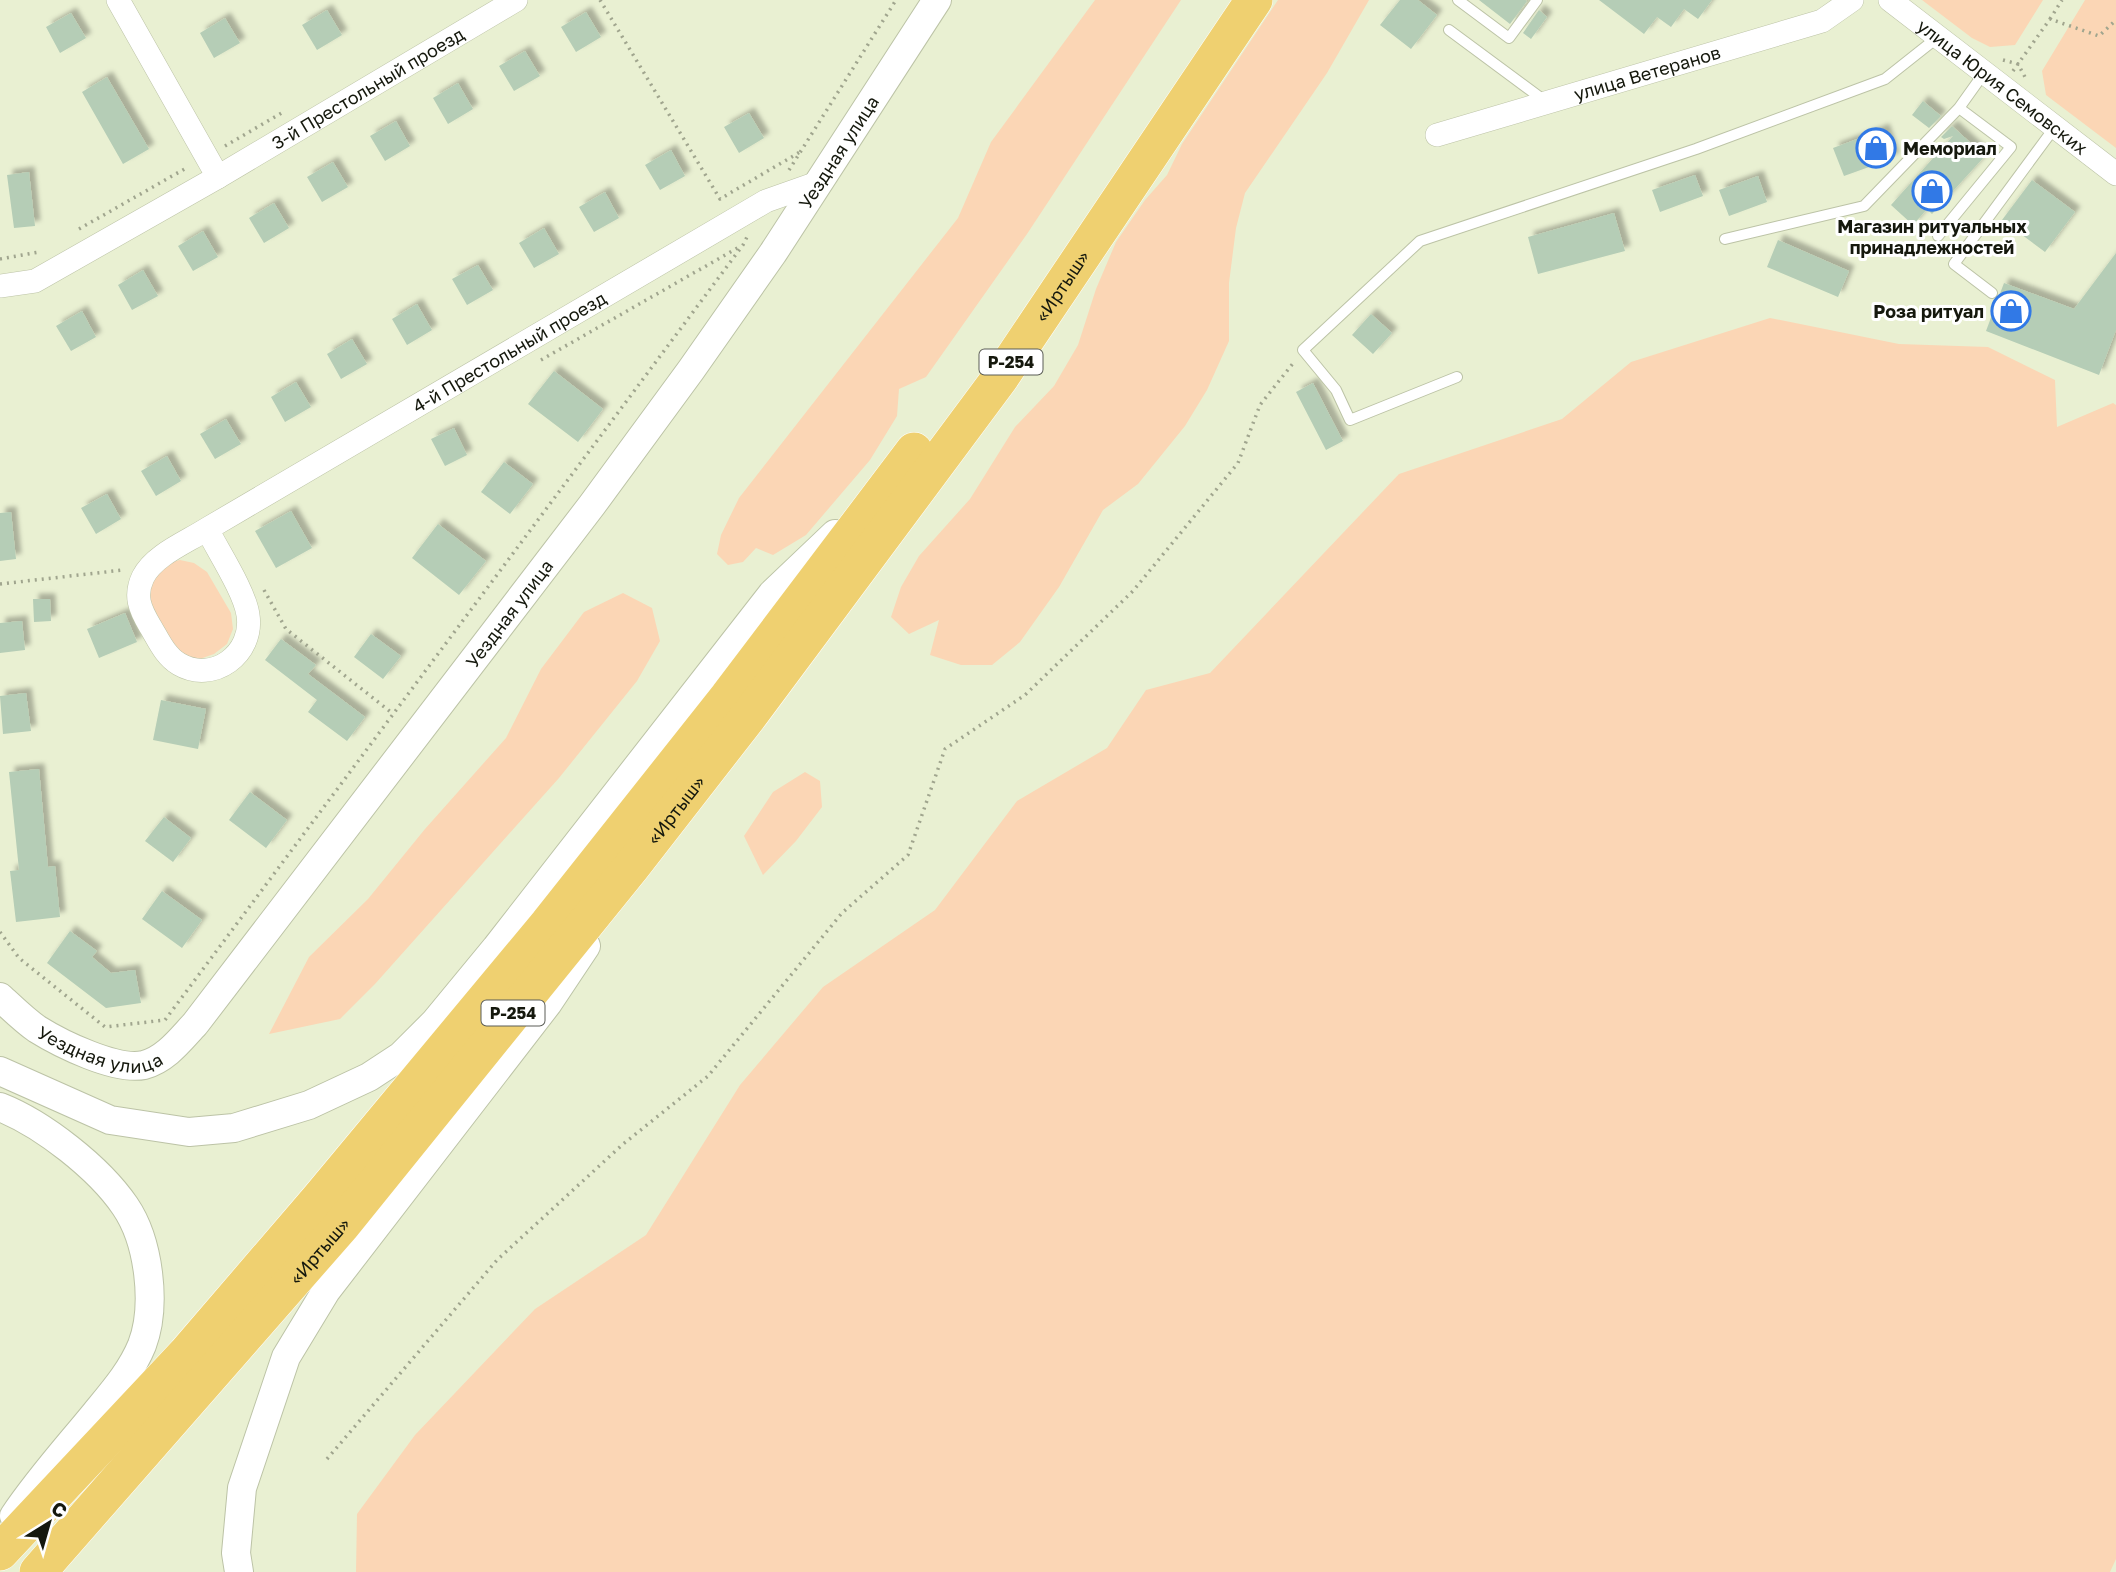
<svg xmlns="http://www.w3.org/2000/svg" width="2116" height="1572" font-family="'Golos Text',sans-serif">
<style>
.green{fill:#fbd6b5}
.building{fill:#b5cdb6;filter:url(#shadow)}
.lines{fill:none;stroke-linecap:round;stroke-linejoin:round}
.service-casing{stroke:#bcc3a6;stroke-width:12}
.minor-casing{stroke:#bcc3a6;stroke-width:24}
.tertiary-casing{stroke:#bcc3a6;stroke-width:30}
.trunk-casing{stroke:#fff;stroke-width:38}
.path{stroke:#a0a58e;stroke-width:3.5;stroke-dasharray:2 5;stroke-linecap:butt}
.service{stroke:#fff;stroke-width:10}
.minor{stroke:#fff;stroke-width:23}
.tertiary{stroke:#fff;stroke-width:28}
.trunk{stroke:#efd070;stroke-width:37}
.labels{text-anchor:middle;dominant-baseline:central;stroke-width:6;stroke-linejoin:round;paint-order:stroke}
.shield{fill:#fff;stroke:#5b5d56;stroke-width:2}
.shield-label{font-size:16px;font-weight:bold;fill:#15180d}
.street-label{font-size:18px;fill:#15180d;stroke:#fff}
.poi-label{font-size:18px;font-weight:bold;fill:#15180d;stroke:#fff;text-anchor:start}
</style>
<defs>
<filter id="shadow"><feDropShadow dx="5.5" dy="-5.5" stdDeviation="2" flood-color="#0004"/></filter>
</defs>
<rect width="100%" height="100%" fill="#e9f0d2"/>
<!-- green -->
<path class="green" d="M1095,0h86l-154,234 -101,143 -27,12 -2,27 -27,44 -64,75 -33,20 -17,-7 -13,14 -15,3 -11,-11 4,-19 18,-37 219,-280 33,-76z
M1278,0h91l-42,73 -82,120 -9,35 -7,55v58l-22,49 -22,36 -47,58 -35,26 -44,77 -39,55 -28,23h-31l-31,-10 9,-35 -30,14 -18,-17 10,-30 18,-31 51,-57 45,-72 39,-41 24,-41 18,-56 20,-47 29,-42 22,-25 15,-31z
M1922,0h121l-28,45 -25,2 -18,-9z
M2085,0h31v148l-70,-53 -4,-24z
M1770,318l129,26 89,3 67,33 2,47 56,-24 3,2v1154l-6,13h-1754l1,-58 58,-79 120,-126 111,-74 94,-150 83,-98 112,-77 82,-109 90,-53 39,-58 64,-17 189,-199 163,-55 69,-57z
M180,560l14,3 13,9 24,41 2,16 -6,15 -13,10 -17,6 -14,-4 -35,-47c2,-29 0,-42 32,-49z
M623,593l29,15 8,33 -23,40 -78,97 -184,206 -35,35 -71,15 40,-77 59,-58 57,-70 81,-91 35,-69 43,-57z
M805,772l15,9 2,26 -26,34 -33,34 -19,-39 29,-44z"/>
<!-- building -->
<path class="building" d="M1400,0h18l19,15 -26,34 -31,-24z
M1479,0h46l2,1 -17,23z
M1599,0h113l-14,19 -14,-10 -13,18 -14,-10 -13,17z
M327,10l15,25 -25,15 -15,-25z
M1539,10l8,7 -16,22 -8,-6z
M586,12l15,25 -25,15 -15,-25z
M71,13l15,25 -26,15 -14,-26z
M225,18l15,25 -26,15 -14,-25z
M525,51l15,25 -26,15 -15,-25z
M107,77l42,72 -26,15 -41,-72z
M458,83l15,26 -25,15 -15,-26z
M1923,101l18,15 -12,12 -17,-13z
M749,113l15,25 -25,15 -15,-26z
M396,121l14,25 -25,15 -15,-25z
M1952,126l33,30 -53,58 -5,-5 -14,16 -22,-20 62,-69 -9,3 -3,-2z
M1884,129l10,29 -50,18 -11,-28z
M671,150l14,26 -25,14 -15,-25z
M333,162l15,25 -26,15 -15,-25z
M29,172l6,54 -21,2 -7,-53z
M1695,175l8,21 -43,16 -8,-22z
M1758,176l9,26 -38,14 -10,-26z
M2032,180l43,32 -30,40 -43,-32z
M605,192l14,26 -25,14 -15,-25z
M274,203l15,25 -25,15 -15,-25z
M1614,213l11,38 -87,23 -10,-37z
M544,228l15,26 -25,14 -15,-25z
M203,231l15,26 -25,14 -15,-25z
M1778,240l71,31 -11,26 -71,-30z
M2116,253v77l-17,45 -113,-44 18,-48 70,26z
M478,265l15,25 -26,15 -15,-26z
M143,270l15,26 -26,14 -14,-25z
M417,304l15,26 -25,15 -15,-26z
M82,311l14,26 -25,14 -15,-25z
M1371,314l21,19 -19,21 -21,-19z
M352,339l15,25 -26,15 -14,-25z
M554,371l49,38 -25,33 -50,-38z
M296,382l15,25 -26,15 -14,-25z
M1313,383l30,58 -17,9 -30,-58z
M226,419l15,25 -26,15 -15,-25z
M454,428l13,27 -22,11 -14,-27z
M167,456l14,25 -25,15 -15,-25z
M504,462l29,22 -23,30 -29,-22z
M107,494l14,25 -25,15 -15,-26z
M291,511l21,37 -36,20 -21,-37z
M11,512l5,47 -16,2v-48z
M438,524l48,37 -27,34 -47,-37z
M33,599h17l1,22 -17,1z
M125,613l12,29 -38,16 -12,-29z
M22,621l3,29 -25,3v-30z
M371,634l30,22 -18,23 -29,-22z
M281,639l35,26 -8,9 57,43 -18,24 -39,-29 9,-12 -52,-40z
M26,693l5,38 -28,3 -3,-38z
M161,700l45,9 -8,40 -45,-9z
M39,769l9,98 7,-1 5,51 -44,5 -6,-51 9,-1 -10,-98z
M250,792l37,28 -21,28 -37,-28z
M164,817l27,21 -18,24 -28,-21z
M162,891l40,29 -20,28 -40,-29z
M70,931l27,20 -5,6 19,16 24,-3 6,33 -35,5 -59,-45z"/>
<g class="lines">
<!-- service casing -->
<g class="service-casing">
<path id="service" d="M1458,0l51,38 28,-38
M1449,30l96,71
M1938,236l73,-89 -52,-39
M1725,239l139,-33 95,-98 25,-35
M1992,293l-38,-29 101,-137
M1457,377l-107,43 -14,-30 -33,-40 117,-109 276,-92 189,-70 53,-42"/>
</g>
<!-- minor casing -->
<g class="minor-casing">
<g id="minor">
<path d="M118,0l100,177"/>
<path id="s1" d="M1890,0l226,174"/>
<path id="s2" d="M1437,135l385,-114 30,-21"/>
<path id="s3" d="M0,286l35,-5 183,-104 298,-177"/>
<path id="s4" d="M207,529c-20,13 -53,26 -64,48 -9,19 -3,32 7,49 8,13 15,30 29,38 34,20 75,-10 69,-49 -3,-23 -30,-64 -41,-86l559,-328 51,-18"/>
</g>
</g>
<!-- tertiary casing -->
<g class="tertiary-casing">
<g id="tertiary">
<path id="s5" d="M0,997c11,10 24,23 37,32 24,15 79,42 107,36 22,-6 36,-25 51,-41l397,-519 99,-135 82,-117 164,-253"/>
<path d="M0,1071l110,49 79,12 45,-4 75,-23 60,-28 32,-21 34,-34 61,-74 276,-354 63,-60"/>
<path d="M0,1107c43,17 99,61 125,99 24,35 32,99 17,139 -11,27 -30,48 -48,70 -27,33 -56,65 -80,101"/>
<path d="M239,1572l-3,-19 6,-65 44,-131 40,-66 222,-288 38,-57"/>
</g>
</g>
<!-- trunk casing -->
<g class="trunk-casing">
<g id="trunk">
<path d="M0,1552l186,-198 134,-156 228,-274 180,-227 186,-246"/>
<path id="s6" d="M38,1572l303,-346 291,-360 119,-153 249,-335 254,-378"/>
</g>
</g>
<!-- path -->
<path class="path" d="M600,0l120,199 80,-47
M2050,19l12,-19
M2003,60l15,4 7,13
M2013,71l37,-52 49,17 17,-16
M225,146l60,-35
M789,170l107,-170
M79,229l109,-62
M0,259l39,-7
M541,360l200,-114
M0,584l123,-14
M264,590l22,39 106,84
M0,932l19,26 86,69 60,-7 578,-775 5,-10
M327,1459l170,-199 125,-115 86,-69 134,-163 66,-58 37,-106 80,-54 108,-104 105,-128 22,-58 34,-43"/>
<!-- service -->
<use href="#service" class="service"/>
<!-- minor -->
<use href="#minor" class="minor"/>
<!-- tertiary -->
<use href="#tertiary" class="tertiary"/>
<!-- trunk -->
<use href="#trunk" class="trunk"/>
</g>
<!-- icons -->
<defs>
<g id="shop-ring" transform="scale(2.0125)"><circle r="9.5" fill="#fff" stroke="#3179e6" stroke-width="1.5"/><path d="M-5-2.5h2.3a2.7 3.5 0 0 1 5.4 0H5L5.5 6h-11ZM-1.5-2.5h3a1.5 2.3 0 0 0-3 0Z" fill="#3179e6"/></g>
</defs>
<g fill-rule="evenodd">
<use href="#shop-ring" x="1876" y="148"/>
<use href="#shop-ring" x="1932" y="191"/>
<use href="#shop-ring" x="2011" y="311"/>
</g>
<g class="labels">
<!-- shield labels -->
<g class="shield">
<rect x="979.5" y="349.5" width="63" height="25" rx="5"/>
<rect x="481.5" y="1000.5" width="63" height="25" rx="5"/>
</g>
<g class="shield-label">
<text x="1011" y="362">Р-254</text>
<text x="513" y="1013">Р-254</text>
</g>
<!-- street labels -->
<g class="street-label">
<text stroke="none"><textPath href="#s2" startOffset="219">улица Ветеранов</textPath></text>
<text stroke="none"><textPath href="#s1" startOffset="142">улица Юрия Семовских</textPath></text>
<text stroke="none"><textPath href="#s3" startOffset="420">3-й Престольный проезд</textPath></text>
<text stroke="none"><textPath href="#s5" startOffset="1314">Уездная улица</textPath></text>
<text stroke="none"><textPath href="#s6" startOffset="1645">«Иртыш»</textPath></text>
<text stroke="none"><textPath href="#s4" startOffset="733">4-й Престольный проезд</textPath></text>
<text stroke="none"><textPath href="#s5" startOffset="747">Уездная улица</textPath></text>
<text stroke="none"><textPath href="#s6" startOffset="994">«Иртыш»</textPath></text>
<text stroke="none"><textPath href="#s5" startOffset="117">Уездная улица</textPath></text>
<text stroke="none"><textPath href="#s6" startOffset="427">«Иртыш»</textPath></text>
</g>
<!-- poi labels -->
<g class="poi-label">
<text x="1903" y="148">Мемориал</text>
<text x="1932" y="226" text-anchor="middle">Магазин ритуальных<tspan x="1932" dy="21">принадлежностей</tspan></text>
<text x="1984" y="311" text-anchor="end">Роза ритуал</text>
</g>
</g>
<!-- north arrow -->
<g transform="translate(49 1523) rotate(37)" stroke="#ffffff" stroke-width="5" paint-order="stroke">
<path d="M0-5L12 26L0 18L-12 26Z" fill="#15180d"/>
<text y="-10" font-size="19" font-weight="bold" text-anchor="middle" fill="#15180d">С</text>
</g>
</svg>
